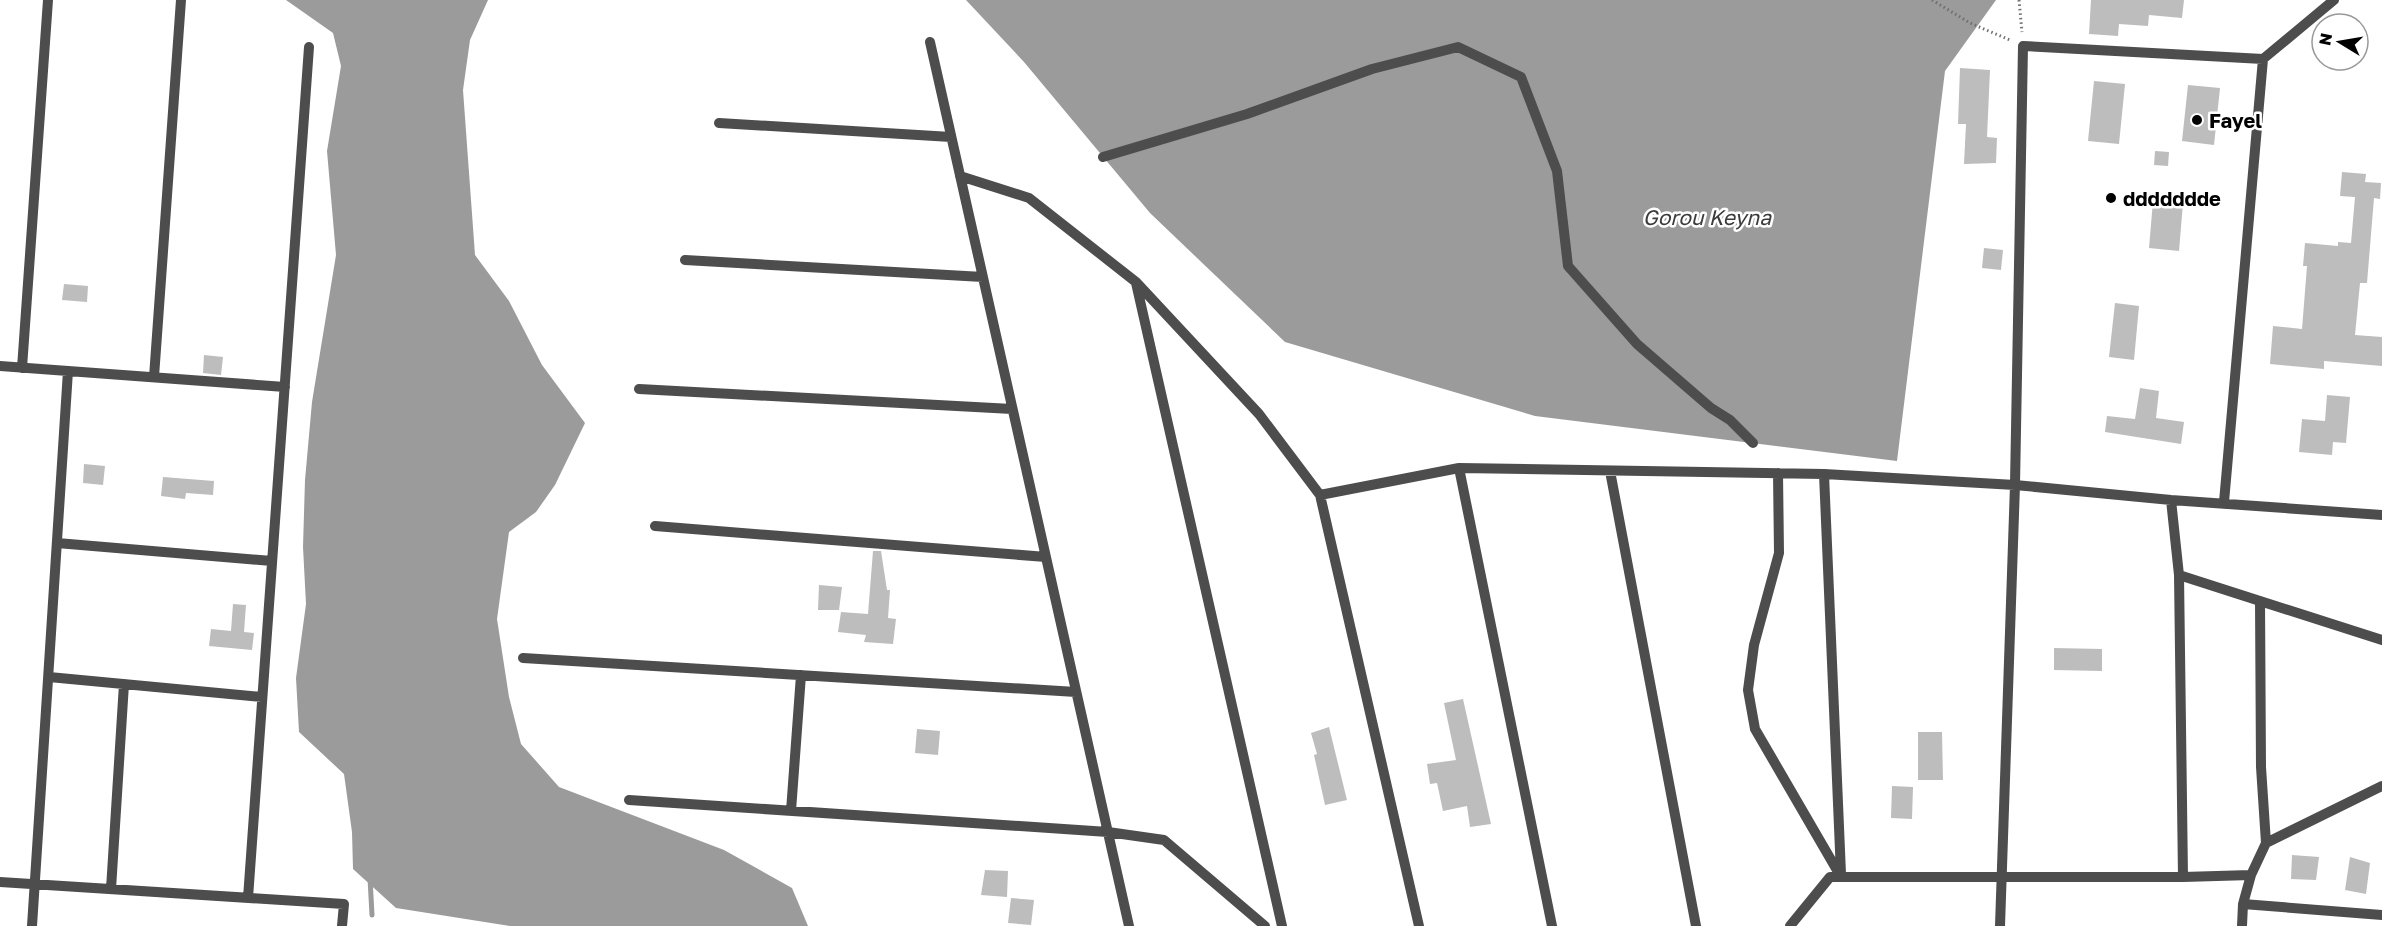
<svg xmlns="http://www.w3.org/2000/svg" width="2382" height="926" font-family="'Golos Text',sans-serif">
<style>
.water{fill:#9b9b9b}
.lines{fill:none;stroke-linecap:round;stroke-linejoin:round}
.stream{stroke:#9b9b9b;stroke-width:5}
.building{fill:#bdbdbd}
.path{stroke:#6f6f6f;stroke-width:3;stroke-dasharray:1.5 3;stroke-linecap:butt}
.minor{stroke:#4d4d4d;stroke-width:10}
.poi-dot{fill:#000;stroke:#fff;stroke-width:2}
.labels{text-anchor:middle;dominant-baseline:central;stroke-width:5;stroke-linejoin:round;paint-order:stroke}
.poi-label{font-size:20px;font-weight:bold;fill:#000;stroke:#fff;text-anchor:start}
.water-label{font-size:21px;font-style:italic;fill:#3c3c3c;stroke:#fff}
</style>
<rect width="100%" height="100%" fill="#fff"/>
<!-- water -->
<path class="water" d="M286,0h202l-18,40 -7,50 12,165 34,46 33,64 43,58 -30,62 -19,27 -27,20 -12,87 12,78 12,47 38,43 165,63 68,38 16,38h-298l-114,-18 -43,-39 -1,-37 -8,-58 -45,-42 -3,-54 10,-74 -3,-57 2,-67 7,-78 24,-147 -9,-104 14,-85 -8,-33z
M966,0h1030l-51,71 -48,390 -362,-45 -250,-74 -135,-129 -126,-151z"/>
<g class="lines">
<!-- stream -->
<path class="stream" d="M370,878l2,37"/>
</g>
<!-- building -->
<path class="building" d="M2091,0h93l-2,18 -33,-3 -1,11 -29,-2 -1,12 -29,-2z
M1960,68l30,2 -3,67 10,1 -1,25 -32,1 2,-40h-8z
M2094,81l31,3 -6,60 -31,-3z
M2188,85l32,3 -6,57 -32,-4z
M2155,151l14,1 -1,14 -14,-1z
M2342,172l24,2 -1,8 16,1 -1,16 -6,-1 -7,85h-7l-5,52 27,2v29l-58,-5v8l-54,-5 3,-38 29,3 5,-63h-4l2,-23 33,3v-4l13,1 4,-46 -15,-1z
M2153,201l30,2 -4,48 -30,-3z
M1984,248l19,2 -2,20 -19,-2z
M64,284l24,2 -1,16 -25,-2z
M2115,303l24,3 -5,54 -25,-3z
M204,355l19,2 -2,18 -18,-2z
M2140,388l19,3 -3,27 28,4 -3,22 -76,-12 2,-16 28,3z
M2327,395l23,2 -4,46 -13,-1 -1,13 -33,-3 3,-33 23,2z
M84,464l21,2 -2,19 -20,-2z
M163,477l51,4 -1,14 -27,-2 -1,6 -24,-3z
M873,551h8l6,39h3l-2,28 8,1 -3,25 -29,-2 2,-7 -28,-3 3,-20 27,2z
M819,585l23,2 -3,23h-21z
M233,604l13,1 -2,27 10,1 -2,17 -43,-4 2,-17 20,2z
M2054,648l48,1v22l-48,-1z
M1463,699l28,125 -21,3 -3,-21 -24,5 -6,-28 -7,1 -3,-20 29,-4 -12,-57z
M1329,727l18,73 -22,5 -11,-50 3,-1 -6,-21z
M917,729l23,2 -2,24 -23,-2z
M1918,732h24l1,48h-25z
M1892,786l21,1 -1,32 -21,-1z
M2292,855l27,2 -3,23 -25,-1z
M2350,857l20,6 -4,31 -21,-4z
M985,870l23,1 -1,26 -26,-2z
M1011,898l23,2 -3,25 -23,-2z"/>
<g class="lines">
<!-- path -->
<path class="path" d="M1932,0l38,23 40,17
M2019,0l3,32"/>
<!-- minor -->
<path class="minor" d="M930,42l199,884
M719,123l232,14
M1103,157l144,-43 125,-45 86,-22 63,30 36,94 11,95 69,78 74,64 19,12 23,23
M960,176l69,22 107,84 123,132 61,81 139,-27 365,6 191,11 156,15 211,15
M685,260l298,17
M1136,283l146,643
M0,366l285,21
M22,368l26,-368
M154,377l27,-377
M639,389l373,20
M1459,468l93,458
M1610,471l86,455
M1778,473l1,80 -25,92 -6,45 7,39 86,148
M1824,474l17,400
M1320,495l99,431
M2171,500l8,75 4,302
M2224,502l39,-443
M655,526l391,31
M57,543l215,18
M2179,575l203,65
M523,658l553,34
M49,677l213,20
M629,800l479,32 56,8 101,86
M791,811l10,-136
M2266,843l116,-57
M0,882l344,22 -2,22
M111,889l13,-205
M248,898l61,-851
M2243,904l139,11
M32,926l36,-555
M1790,926l40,-49h353l68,-2
M2000,926l15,-441 8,-439 240,13 71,-59
M2242,926l1,-22 8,-29 15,-32 -5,-76 -1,-166"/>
</g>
<!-- markers -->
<g class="poi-dot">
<circle cx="2197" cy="120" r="6"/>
<circle cx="2111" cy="198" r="6"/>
</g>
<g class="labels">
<!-- poi labels -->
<g class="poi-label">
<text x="2209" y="120">Fayel</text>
<text x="2123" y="198">ddddddde</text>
</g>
<!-- water labels -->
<g class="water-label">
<text x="1707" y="217">Gorou Keyna</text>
</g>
</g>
<!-- north arrow -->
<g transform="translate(2340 42) rotate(281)"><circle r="28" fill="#ffffff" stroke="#999999" stroke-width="1.5"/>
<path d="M0-4.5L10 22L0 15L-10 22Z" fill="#000000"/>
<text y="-9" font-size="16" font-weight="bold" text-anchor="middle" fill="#000000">N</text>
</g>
</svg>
